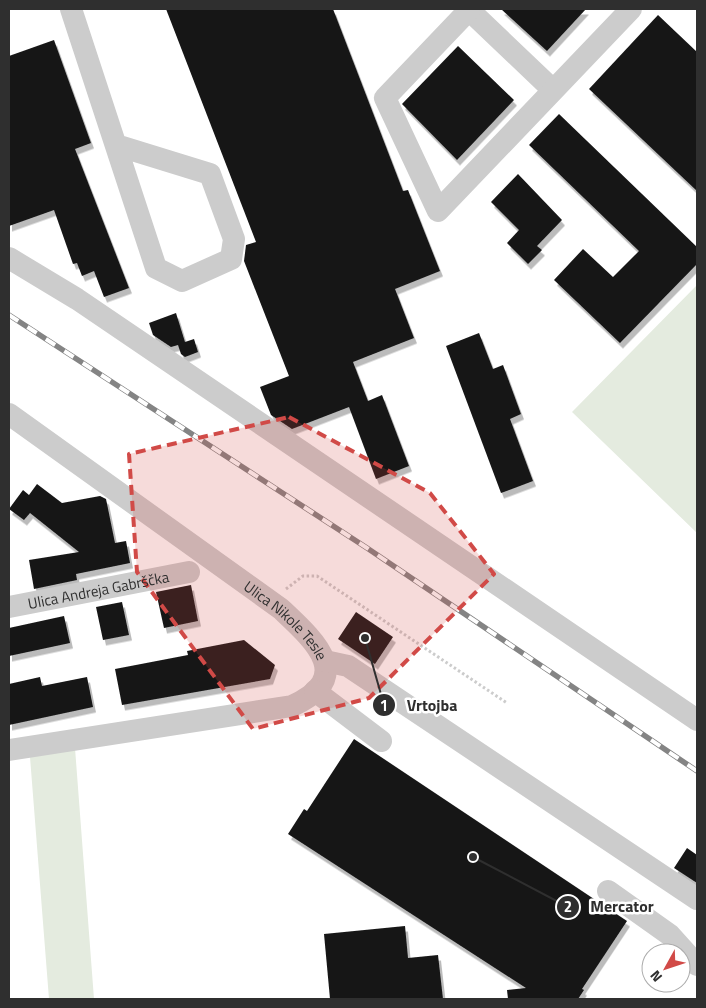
<svg xmlns="http://www.w3.org/2000/svg" width="706" height="1008" font-family="'Titillium Web',sans-serif">
<style>
.green{fill:#e4ebdf}
.building{fill:#161616;filter:url(#shadow)}
.lines{fill:none;stroke-linecap:round;stroke-linejoin:round}
.path{stroke:#ccc;stroke-width:3;stroke-dasharray:2.5 2.5;stroke-linecap:butt}
.minor{stroke:#ccc;stroke-width:22}
.rail-casing{stroke:#848484;stroke-width:5.5}
.rail{stroke:#fff;stroke-width:4;stroke-dasharray:11;stroke-linecap:butt}
.marked{fill:#d14a47;fill-opacity:0.2;stroke:#d14a47;stroke-width:4;stroke-dasharray:10 6;stroke-linejoin:round}
.labels{text-anchor:middle;dominant-baseline:central;stroke-width:5;stroke-linejoin:round;paint-order:stroke}
.street-label{font-size:15px;fill:#2f2f2f;stroke:#fff}
.leader{fill:none;stroke:#2f2f2f;stroke-width:2}
.callout-dot{fill:#2f2f2f;stroke:#fff;stroke-width:2}
.mark-label{font-size:15px;text-anchor:middle;font-weight:bold;fill:#fff}
.callout-label{font-size:16px;text-anchor:middle;font-weight:bold;fill:#2f2f2f;stroke:#fff;stroke-width:5;stroke-linejoin:round;paint-order:stroke}
</style>
<defs>
<filter id="shadow"><feDropShadow dx="3" dy="5.5" stdDeviation="0" flood-color="#0004"/></filter>
</defs>
<rect width="100%" height="100%" fill="#fff"/>
<!-- green -->
<path class="green" d="M697,285v248l-125,-121z
M75,748l19,251h-45l-19,-242z"/>
<!-- building -->
<path class="building" d="M166,9h167l70,182 5,-1 32,81 -45,18 19,49 -61,24 15,39 14,-6 27,71 -33,13 -27,-72 -57,22 -21,-14 -11,-28 29,-11 -45,-115 2,-16 10,-3z
M501,9h85l-39,42z
M658,15l39,37v139l-108,-102z
M54,40l37,103 -16,6 54,139 -25,9 -10,-26 -12,5 -5,-13 -4,1 -19,-54 -45,16v-170z
M458,46l56,54 -57,60 -55,-56z
M559,114l138,133v17l-77,79 -66,-63 29,-31 30,28 26,-26 -110,-106z
M518,174l44,46 -25,26 5,4 -14,14 -21,-21 12,-13 -28,-28z
M176,313l9,29 9,-3 4,13 -13,5 -4,-3 -3,-9 -7,2 -18,-12 -4,-12z
M479,333l14,36 10,-4 18,49 -11,5 23,62 -32,12 -55,-147z
M37,484l25,19 38,-7 6,3 9,44 11,-2 4,22 -54,11 1,6 -43,9 -5,-29 50,-8 -49,-39 -6,7 -15,-11 14,-19 6,5z
M191,585l7,36 -34,7 -8,-36z
M122,602l7,33 -26,5 -7,-33z
M356,612l37,25 -18,27 -37,-25z
M64,616l6,27 -61,13v-28z
M244,640l31,25 -5,14 -148,26 -7,-36 73,-14 -1,-4z
M40,677l2,9 45,-9 6,30 -84,18v-41z
M354,739l273,182 -45,68 2,1 -6,9h-70l-1,-9 19,-2 -238,-154 16,-25 3,2z
M687,848l10,7v28l-23,-15z
M405,926l3,32 30,-3 5,44h-113l-6,-65z"/>
<g class="lines">
<!-- path -->
<path class="path" d="M286,589l17,-13h14l190,127"/>
<!-- minor -->
<g class="minor">
<path d="M71,9l85,259 26,13 49,-22 3,-20 -24,-65 -94,-29"/>
<path d="M468,9l85,81"/>
<path d="M469,10l-84,88 53,113 193,-202"/>
<path d="M9,258l68,41 620,421"/>
<path id="s1" d="M9,414l272,195c34,32 75,68 11,97l-283,44"/>
<path id="s2" d="M9,607l180,-35"/>
<path d="M325,661l23,5 349,233"/>
<path d="M315,691l66,50"/>
<path d="M608,891l62,44 27,30"/>
</g>
<!-- rail casing -->
<g class="rail-casing">
<path id="rail" d="M9,315l358,233 330,223"/>
</g>
<!-- rail -->
<use href="#rail" class="rail"/>
</g>
<!-- marked area -->
<path class="marked" d="M289,417l141,76 64,81 -125,124 -116,31 -116,-157 -8,-118z"/>
<g class="labels">
<!-- street labels -->
<g class="street-label">
<text stroke="none"><textPath href="#s2" startOffset="91">Ulica Andreja Gabrščka</textPath></text>
<text stroke="none"><textPath href="#s1" startOffset="346">Ulica Nikole Tesle</textPath></text>
</g>
</g>
<!-- callouts -->
<path class="leader" d="M365 638L384 705M473 857L568 907"/>
<g class="callout-dot">
<circle cx="365" cy="638" r="5"/>
<circle cx="473" cy="857" r="5"/>
<circle cx="384" cy="705" r="12"/>
<circle cx="568" cy="907" r="12"/>
</g>
<g class="mark-label">
<text x="384" y="711">1</text>
<text x="568" y="912">2</text>
</g>
<g class="callout-label">
<text x="432" y="711">Vrtojba</text>
<text x="622" y="912">Mercator</text>
</g>
<!-- border -->
<rect width="706" height="1008" fill="none" stroke="#2f2f2f" stroke-width="20"/>
<!-- north arrow -->
<g transform="translate(666 968) rotate(230)"><circle r="24" fill="#ffffff" stroke="#acacac"/>
<path d="M0-4L9 19L0 12L-9 19Z" fill="#d14a47"/>
<text y="-8" font-size="14" font-weight="bold" text-anchor="middle" fill="#2f2f2f">N</text>
</g>
</svg>
